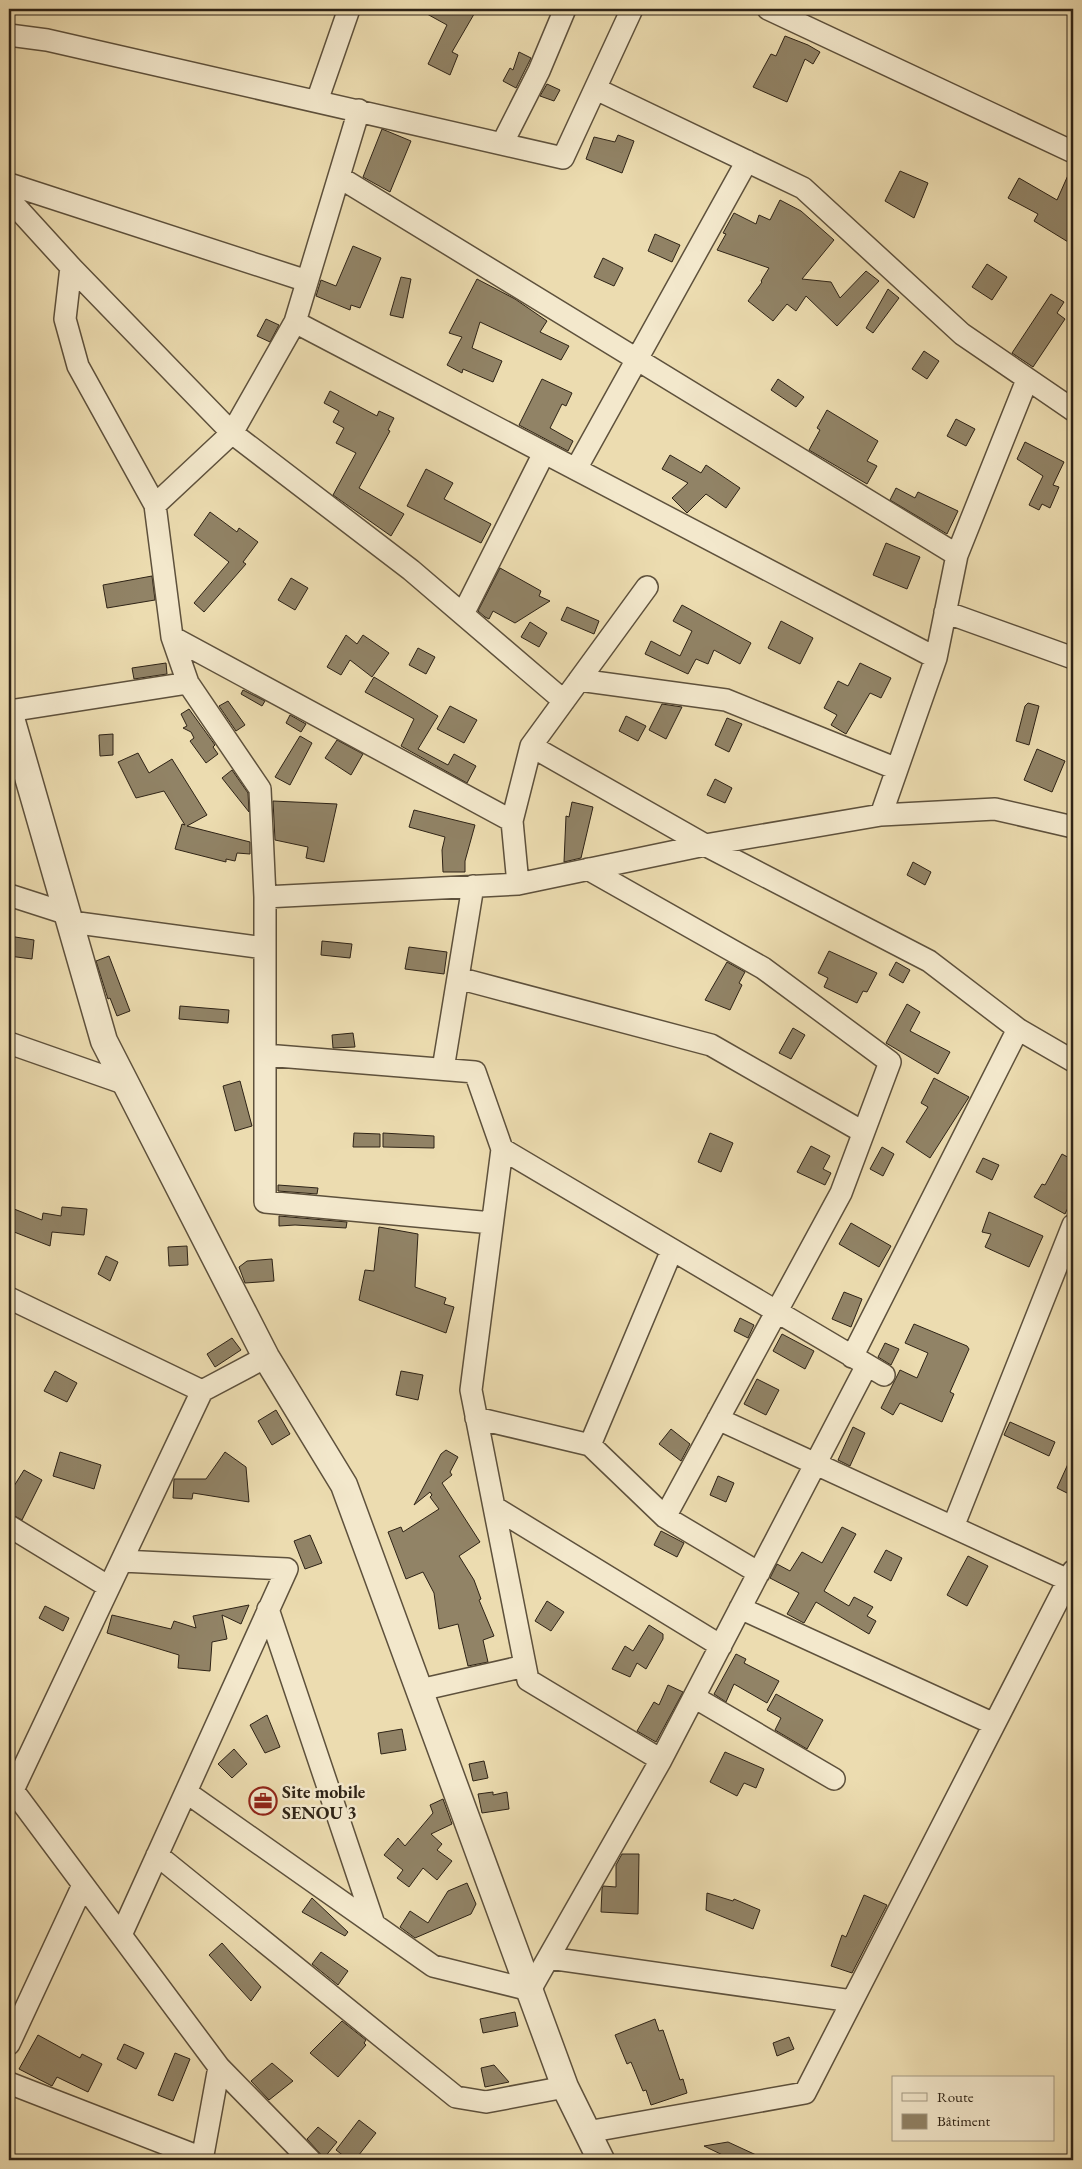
<svg xmlns="http://www.w3.org/2000/svg" width="1082" height="2169" font-family="'EB Garamond',serif">
<style>
.building{fill:#918366;stroke:#2e2316}
.lines{fill:none;stroke-linecap:round;stroke-linejoin:round}
.minor-casing{stroke:#5e513c;stroke-width:24}
.tertiary-casing{stroke:#5e513c;stroke-width:29}
.minor{stroke:#f3e8cc;stroke-width:21}
.tertiary{stroke:#f3e8cc;stroke-width:26}
.labels{text-anchor:middle;dominant-baseline:central;stroke-width:5;stroke-linejoin:round;paint-order:stroke}
.poi-label{font-size:18px;font-weight:bold;fill:#2e2316;stroke:#f3e8cc;text-anchor:start}
</style>
<rect width="100%" height="100%" fill="#ecdcb0"/>
<filter id="stains"><feTurbulence type="fractalNoise" baseFrequency=".004" numOctaves="4"/><feColorMatrix values="0 0 0 0 .2 0 0 0 0 .09 0 0 0 0 .02 0 0 0 .5 -.17"/></filter>
<radialGradient id="worn" r=".72"><stop offset=".6" stop-color="#630" stop-opacity="0"/><stop offset="1" stop-color="#630" stop-opacity=".3"/></radialGradient>
<!-- building -->
<path class="building" d="M418,9h59l-25,43 6,3 -8,20 -22,-11 19,-39z
M785,36l23,9 12,7 -7,12 -8,-5 -18,43 -34,-15 18,-33 5,2z
M519,52l12,6 -15,30 -13,-7 7,-13 3,2z
M547,84l13,6 -6,11 -14,-5z
M382,129l29,12 -21,51 -27,-15z
M618,135l16,6 -12,32 -36,-14 8,-22 21,5z
M1073,164v81l-39,-24 4,-7 -30,-16 11,-20 38,22z
M900,171l28,12 -14,35 -29,-17z
M780,200l21,11 33,29 -32,39 29,3 9,16 26,-27 13,10 -42,45 -31,-30 -10,15 -9,-7 -14,17 -25,-20 14,-19 -1,-1 8,-13 -52,-18 9,-16 -3,-1 11,-20 22,11 3,-9 11,5z
M655,234l25,11 -8,17 -24,-11z
M353,246l28,12 -21,50 -9,-3 -1,5 -34,-14 5,-16 15,6z
M603,258l20,10 -9,18 -20,-9z
M987,264l20,13 -15,23 -20,-13z
M401,277l10,2 -8,39 -13,-3z
M477,279l38,20 32,22 -7,11 29,14 -8,14 -81,-38 -8,26 30,13 -9,21 -30,-13 -1,4 -15,-8 15,-28 -13,-4z
M888,289l11,9 -26,35 -7,-5z
M1051,294l13,8 -7,11 8,6 -32,48 -21,-14z
M266,319l13,6 -9,17 -13,-6z
M924,351l15,10 -12,18 -15,-10z
M542,379l30,14 -6,13 -4,-2 -12,24 23,13 -5,10 -49,-26z
M778,379l26,18 -8,10 -25,-17z
M330,391l47,25 2,-5 15,7 -6,12 2,1 -31,57 45,26 -13,22 -58,-41 23,-42 -20,-10 8,-15 -11,-6 6,-11 -15,-8z
M827,410l51,31 -11,20 10,5 -10,18 -58,-34 11,-20 -3,-2z
M956,419l19,10 -9,17 -19,-10z
M1025,442l39,20 -11,23 6,2 -9,21 -8,-4 -3,6 -10,-5 14,-29 -26,-17z
M670,455l31,18 5,-8 34,23 -14,20 -20,-14 -19,19 -15,-15 16,-15 -26,-14z
M426,469l27,14 -9,16 47,25 -10,19 -74,-37z
M896,488l19,10 3,-6 40,19 -11,23 -57,-34z
M210,512l27,20 2,-4 19,14 -15,20 3,2 -42,48 -10,-9 35,-41 -35,-27z
M886,543l34,14 -13,32 -34,-14z
M500,568l41,23 -2,5 11,5 -35,22 -22,-12 -4,8 -4,-2 -7,-6z
M152,576l3,24 -48,8 -4,-23z
M291,578l17,10 -13,22 -17,-10z
M682,605l69,38 -11,21 -26,-14 -6,14 -12,-5 -8,15 -43,-20 6,-13 29,15 12,-25 -19,-10z
M567,607l32,14 -5,13 -33,-14z
M781,621l32,17 -13,26 -32,-16z
M530,622l17,11 -8,14 -18,-10z
M346,635l11,9 6,-9 26,18 -17,24 -22,-17 -9,15 -14,-8z
M418,648l17,9 -9,17 -17,-9z
M166,663l1,11 -33,5 -2,-11z
M860,663l31,15 -10,20 -11,-5 -24,41 -15,-9 6,-10 -13,-7 14,-27 10,5z
M374,677l64,39 -20,33 30,16 6,-11 22,12 -9,17 -66,-37 13,-27 -49,-27z
M243,690l22,11 -3,5 -21,-12z
M228,701l17,24 -9,6 -17,-25z
M1028,703l11,3 -10,39 -13,-4 9,-35z
M662,704l20,3 -16,32 -17,-9z
M450,706l27,14 -13,23 -27,-14z
M189,709l26,36 -2,2 5,7 -12,9 -16,-22 4,-3 -3,-6 -8,-4 4,-2 -6,-12z
M290,715l16,9 -5,8 -15,-9z
M626,716l20,10 -8,15 -19,-10z
M727,718l15,6 -13,28 -14,-7z
M113,734v21l-13,1 -1,-21z
M300,736l12,7 -22,42 -15,-8z
M337,740l26,14 -12,21 -26,-17z
M1037,749l28,12 -13,31 -28,-12z
M138,753l11,20 23,-14 35,56 -20,11 63,16v12l-13,-1 -2,8 -9,-2v3l-51,-13 7,-25 3,1 -21,-34 -28,7 -18,-36z
M232,770l16,23 1,19 -27,-34z
M715,779l17,9 -7,15 -18,-8z
M273,801l64,3 -13,58 -18,-4 2,-11 -33,-7z
M572,802l21,5 -12,51 -17,4 2,-46 3,1z
M414,810l61,15 -10,36v11h-22l-1,-22 3,-13 -36,-10z
M913,862l18,10 -6,13 -18,-10z
M9,936l25,4 -2,19 -23,-3z
M322,941l30,3 -2,14 -29,-3z
M409,947l38,5 -3,22 -39,-5z
M829,951l48,22 -10,19 -4,-1 -6,12 -33,-16 4,-9 -10,-5z
M109,956l21,55 -13,5 -7,-18 -2,1 -12,-38z
M727,962l18,10 -6,11 3,2 -12,25 -25,-10z
M896,962l14,8 -7,13 -14,-8z
M907,1004l13,8 -10,19 40,21 -12,22 -52,-31z
M180,1006l49,4 -1,13 -49,-4z
M793,1028l12,7 -14,24 -12,-6z
M353,1033l2,14 -22,1 -1,-13z
M934,1078l35,19 -39,61 -24,-16 22,-35 -7,-4z
M240,1081l12,45 -17,5 -12,-45z
M354,1133l26,1v13h-27z
M383,1133l51,3v12l-51,-1z
M710,1133l23,10 -12,29 -23,-10z
M811,1146l19,10 -7,13 8,4 -6,12 -28,-13z
M882,1147l12,7 -11,22 -13,-7z
M1062,1154l11,6v37l-8,17 -31,-17 8,-13 3,1z
M983,1158l16,7 -7,15 -16,-8z
M278,1185l40,3 -1,6 -39,-3z
M9,1207l33,13 1,-7 18,3 1,-9 25,2 -3,26 -32,-3 -2,14 -41,-16z
M989,1212l54,24 -14,31 -44,-20 6,-13 -9,-2z
M279,1216l68,6 -1,6 -51,-3 -16,1z
M851,1223l40,23 -12,21 -40,-23z
M379,1227l39,7 -3,53 31,11 -2,6 10,3 -8,26 -87,-33 6,-30 9,1z
M187,1246l1,19 -19,1 -1,-19z
M106,1256l12,6 -8,19 -12,-7z
M272,1259l2,22 -29,2 -6,-16 8,-6z
M844,1292l18,7 -11,28 -19,-8z
M740,1318l14,7 -6,13 -14,-7z
M914,1324l53,22 2,3 -19,43 4,2 -12,28 -42,-19 -7,12 -12,-7 19,-38 17,8 11,-25 -23,-10z
M782,1334l32,17 -9,18 -32,-18z
M232,1338l9,12 -26,17 -8,-13z
M885,1343l14,6 -8,16 -13,-8z
M55,1371l22,12 -10,19 -23,-11z
M401,1371l22,4 -5,25 -22,-5z
M757,1379l22,11 -13,25 -22,-11z
M276,1410l14,24 -18,11 -14,-24z
M1010,1422l45,20 -6,14 -45,-21z
M853,1427l12,6 -15,33 -12,-6z
M671,1429l19,15 -9,17 -22,-17z
M446,1450l12,7 -8,15 2,3 -10,8 38,59 -21,14 15,24 7,19 -2,1 15,36 -11,4 5,22 -20,4 -10,-42 -19,5 -5,-36 -11,-21 -17,7 -18,-47 13,-5 2,5 36,-23 -9,-12 2,-2 -2,-3 -16,13 27,-51z
M60,1452l41,13 -7,24 -41,-13z
M225,1452l21,15 3,35 -56,-9 -1,6 -19,-1 1,-19h32z
M1073,1453v43l-16,-8z
M24,1470l18,10 -20,40 -13,-7v-19z
M718,1476l16,7 -8,19 -16,-7z
M842,1527l14,7 -32,57 25,15 5,-9 19,10 -6,9 9,5 -7,13 -53,-32 -12,21 -2,-1 -15,-8 12,-21 -29,-15 7,-14 13,7 12,-19 20,11z
M661,1531l23,12 -7,14 -23,-12z
M310,1535l12,28 -17,6 -11,-28z
M886,1550l16,8 -11,23 -17,-9z
M968,1556l20,10 -21,40 -20,-11z
M547,1601l17,11 -13,19 -16,-10z
M249,1605l-8,19 -19,-9 5,24 -15,3 -2,29 -32,-3 1,-13 -72,-22 5,-18 59,14 3,-8 22,7 -3,-12z
M45,1606l24,12 -6,13 -24,-13z
M649,1625l14,9v5l-17,30 -9,-6 -7,14 -18,-8 13,-23 8,5z
M736,1654l10,5 -2,4 35,18 -12,22 -33,-19 -8,18 -12,-8z
M668,1685l15,7 -27,50 -19,-11 17,-29 5,3z
M776,1694l47,26 -16,29 -32,-19 6,-12 -14,-8z
M267,1715l13,32 -15,6 -15,-28z
M402,1729l4,21 -25,4 -3,-21z
M234,1749l13,15 -15,14 -14,-14z
M725,1752l39,17 -8,19 -12,-5 -7,13 -27,-14z
M484,1761l4,17 -15,3 -4,-17z
M493,1792v3l14,-3 2,17 -27,4 -4,-19z
M443,1799l9,25 -21,10 11,10 -5,6 15,11 -15,19 -14,-12 -14,19 -12,-9 6,-8 -19,-15 14,-17 7,8 28,-33 -3,-8z
M622,1854h17l-1,60 -37,-2 1,-23 1,-3 13,1v-22z
M467,1883l9,21 -5,10 -56,24 -15,-11 10,-16 18,12 20,-32z
M707,1893l26,8 1,-2 26,11 -7,19 -47,-19z
M864,1895l23,10 -35,68 -21,-7 11,-31 4,2z
M312,1898l36,34 -3,4 -43,-24z
M222,1943l39,44 -10,14 -42,-46z
M321,1952l27,19 -10,14 -26,-21z
M515,2012l3,14 -35,7 -3,-14z
M655,2019l4,12 4,-1 17,50 3,-1 4,14 -36,12 -5,-15 -3,1 -12,-29 -4,2 -12,-29z
M342,2021l24,19 -2,3 2,2 -28,32 -28,-24z
M38,2035l42,23 2,-4 20,10 -14,28 -31,-15 -5,9 -33,-17z
M789,2037l5,12 -17,7 -4,-13z
M124,2044l20,9 -8,16 -19,-10z
M175,2053l15,6 -17,42 -15,-6z
M272,2063l21,18 -24,19 -18,-19z
M494,2065l15,17 -24,5 -4,-19z
M359,2120l17,13 -21,27h-6l-13,-10z
M318,2127l19,15 -13,16 -17,-19z
M728,2142l39,18h-34l-29,-14z"/>
<g class="lines">
<!-- minor casing -->
<g class="minor-casing">
<path id="minor" d="M768,9l305,143
M9,35l38,5 516,118 69,-149
M596,89l207,99 159,146 111,76
M317,101l32,-92
M502,144l37,-73 26,-62
M339,177l618,378
M9,184l298,97
M9,199l62,68 161,166 179,137 153,131
M71,267l-6,52 13,47 77,139 17,132 16,46 72,106 5,108v305l227,21
M295,322l641,336
M576,469l171,-308
M155,505l77,-72 63,-111 64,-212
M945,612l128,46
M463,614l81,-161
M172,637l340,184
M579,680l147,20 171,69
M9,711l179,-28
M531,746l174,99 224,116 89,68 55,32
M881,815l55,-157 21,-103 70,-175
M588,869l175,99 127,94 -49,131 -176,324
M518,884l-6,-63 19,-75 116,-159
M9,895l59,19
M265,897l253,-13 187,-39 176,-30 114,-6 78,18
M71,922l193,26
M458,978l253,67 152,87
M9,1043l117,41
M265,1055l210,17 27,77 -31,241 57,290 133,80
M443,1069l30,-183
M502,1149l382,226
M9,1298l193,93
M852,1357l166,-328
M476,1418l114,27 75,72 94,56
M718,1419l350,161
M590,1445l82,-195
M494,1507l227,139
M9,1526l100,61
M953,1527l120,-302
M740,1608l254,116
M268,1609l106,315
M420,1690l105,-24
M694,1697l140,82
M9,1785l210,282 91,93
M13,1790l189,-399 64,-34
M186,1792l247,174 97,24 131,-230 206,-395
M157,1855l299,242 30,5 79,-15
M121,1935l166,-366 -165,-8
M549,1958l303,43
M9,2044l74,-159
M9,2083l193,75
M587,2132l218,-39 268,-522
M202,2160l17,-93"/>
</g>
<!-- tertiary casing -->
<g class="tertiary-casing">
<path id="tertiary" d="M9,711l95,330 162,316 78,128 221,602 36,73"/>
</g>
<!-- minor -->
<use href="#minor" class="minor"/>
<!-- tertiary -->
<use href="#tertiary" class="tertiary"/>
</g>
<!-- icons -->
<defs>
<g id="office-ring" transform="scale(1.4375)"><circle r="9.5" fill="#f3e8cc" stroke="#8f2418" stroke-width="1.5"/><path d="M-6-3h4V-5.5h4V-3h4V5H-6ZM-1-4.5V-3h2v-1.5ZM-6 0V1H6V0Z" fill="#8f2418"/></g>
</defs>
<g fill-rule="evenodd">
<use href="#office-ring" x="263" y="1801"/>
</g>
<g class="labels">
<!-- poi labels -->
<g class="poi-label">
<text x="282" y="1791">Site mobile<tspan x="282" dy="21">SENOU 3</tspan></text>
</g>
</g>
<!-- margin -->
<rect width="1082" height="2169" fill="none" stroke="#ecdcb0" stroke-width="30"/>
<rect x="10" y="10" width="1062" height="2149" fill="none" stroke="#2e2316" stroke-width="2.5"/>
<rect x="15" y="15" width="1052" height="2139" fill="none" stroke="#2e2316"/>
<!-- legend -->
<rect x="892" y="2076" width="162" height="65" fill="#f3e8cc" stroke="#a49983"/>
<rect x="902" y="2093" width="25" height="8" fill="#f3e8cc" stroke="#a49983"/>
<text x="937" y="2102" font-size="15" fill="#2e2316">Route</text>
<rect x="902" y="2114" width="25" height="15" fill="#918366" stroke="#a49983"/>
<text x="937" y="2126" font-size="15" fill="#2e2316">Bâtiment</text>
<rect width="100%" height="100%" filter="url(#stains)"/>
<rect width="100%" height="100%" fill="url(#worn)"/>
</svg>
